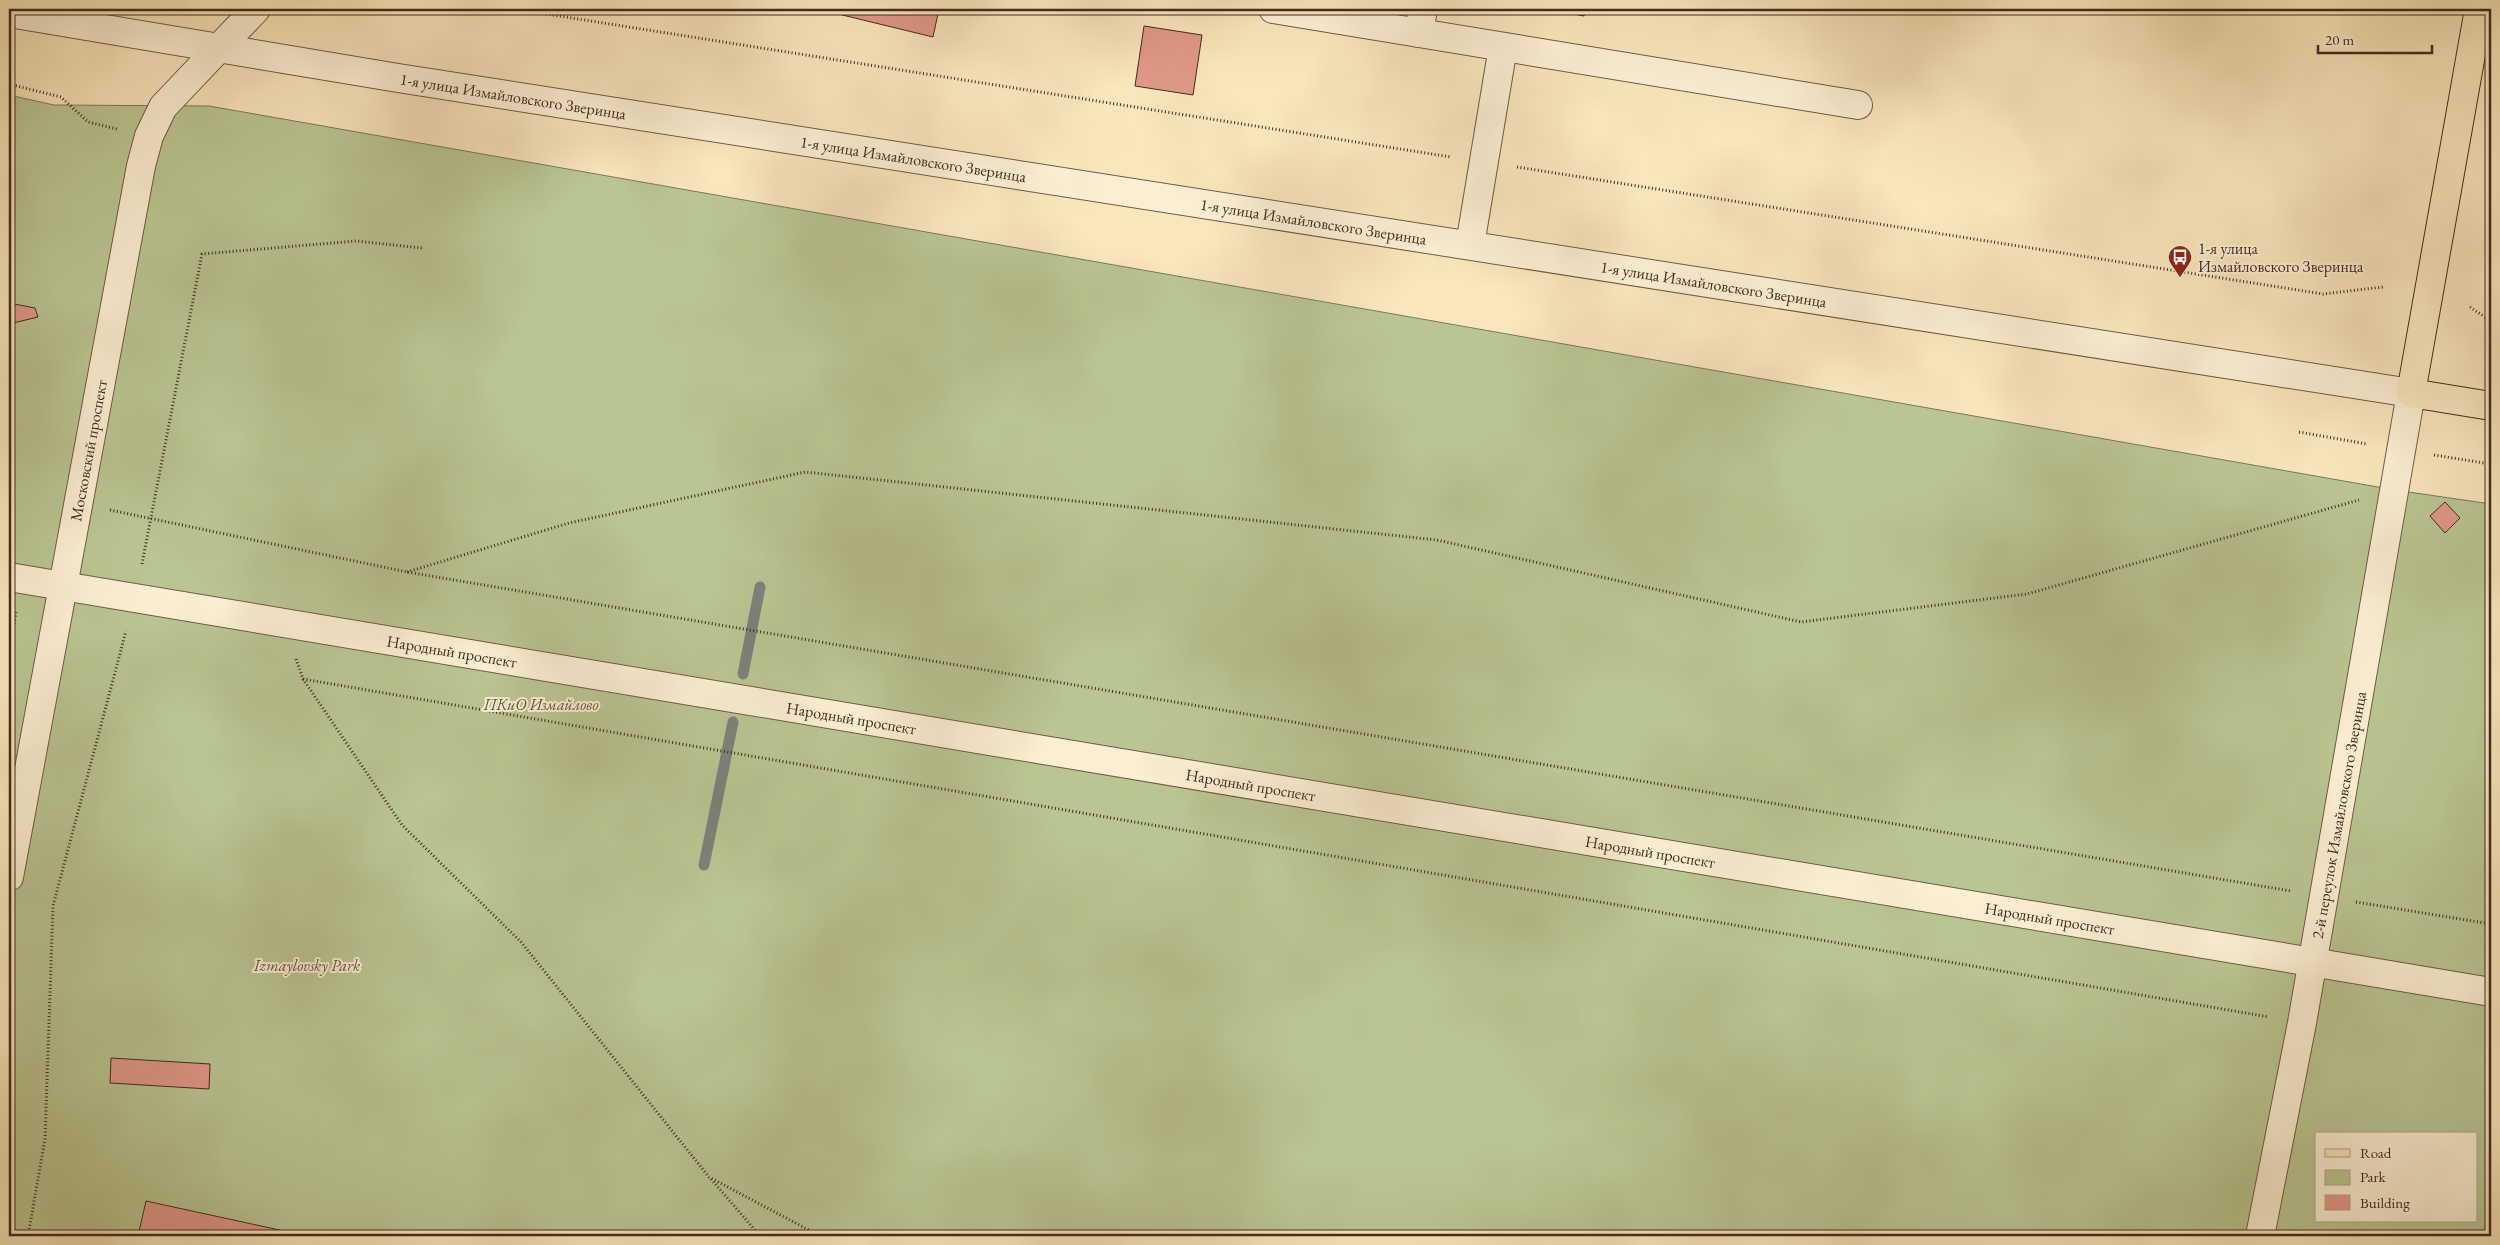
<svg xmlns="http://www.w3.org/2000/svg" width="2500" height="1245" font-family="'EB Garamond',serif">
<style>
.green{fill:#bac692;stroke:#7e785a;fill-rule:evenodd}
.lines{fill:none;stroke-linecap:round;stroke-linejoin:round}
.stream{stroke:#7b837d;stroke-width:11}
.building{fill:#e09988;stroke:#422b22}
.minor-casing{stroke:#705a48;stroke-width:30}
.major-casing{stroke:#422b22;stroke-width:30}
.path{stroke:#422b22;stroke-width:3;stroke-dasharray:1 2.5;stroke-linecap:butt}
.minor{stroke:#fbefd3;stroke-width:28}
.major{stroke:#f9e6bb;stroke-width:28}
.labels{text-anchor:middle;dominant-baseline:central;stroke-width:4;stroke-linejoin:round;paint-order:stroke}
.street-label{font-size:16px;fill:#422b22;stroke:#fbefd3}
.poi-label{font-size:16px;fill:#422b22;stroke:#fbefd3;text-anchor:start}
.park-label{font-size:16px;font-style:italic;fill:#60523e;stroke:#fbefd3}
</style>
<rect width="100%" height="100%" fill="#f9e6bb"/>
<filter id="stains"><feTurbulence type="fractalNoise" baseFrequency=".004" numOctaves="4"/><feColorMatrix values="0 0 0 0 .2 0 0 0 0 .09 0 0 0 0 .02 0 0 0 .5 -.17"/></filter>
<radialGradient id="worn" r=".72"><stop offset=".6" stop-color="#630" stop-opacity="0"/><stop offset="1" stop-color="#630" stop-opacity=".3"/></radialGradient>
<!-- green -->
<path class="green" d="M9,95l45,10 155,1 2186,384 96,14v732h-2482zM2316,1134h160v87h-160z"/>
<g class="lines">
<!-- stream -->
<path class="stream" d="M743,674l17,-87
M704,865l29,-143"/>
</g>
<!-- building -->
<path class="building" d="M831,9h108l-6,28 -103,-25z
M1548,9h38l-2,7z
M1144,26l58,9 -9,60 -58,-9z
M9,303l26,5 3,9 -29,7z
M2445,502l15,16 -15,15 -15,-17z
M111,1058l99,6 -1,25 -99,-6z
M146,1201l138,30 -1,5h-145z"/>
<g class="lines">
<!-- minor casing -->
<g class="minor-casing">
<g id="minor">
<path d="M1273,9l585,96"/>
<path id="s1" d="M9,13l389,65 2013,315 -109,630 -42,213"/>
<path d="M1419,33l4,-24"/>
<path d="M1470,245l33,-198"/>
<path id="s2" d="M9,577l2482,415"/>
<path id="s3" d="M9,877l132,-711 8,-30 14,-29 93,-98"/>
</g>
</g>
<!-- major casing -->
<g class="major-casing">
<path id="major" d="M2479,9l-68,384 80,13"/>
</g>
<!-- path -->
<path class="path" d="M515,9l936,148
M9,84l52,13 27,25 29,7
M1517,167l806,127 60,-7
M2470,307l21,14
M2299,432l68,12
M2434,455l50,8
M110,510l297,62 1884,319
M142,564l60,-310 154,-13 66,7
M407,572l162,-49 236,-51 632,68 364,82 226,-28 332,-94
M9,651l7,-39
M296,659l7,20 99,146 119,117 188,235 111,59
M303,679l1966,338
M2356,902l135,22
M711,1179l49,57
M28,1236l17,-97 8,-233 73,-275"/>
<!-- minor -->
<use href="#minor" class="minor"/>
<!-- major -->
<use href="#major" class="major"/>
</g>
<!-- icons -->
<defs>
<g id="bus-pin" transform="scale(1.25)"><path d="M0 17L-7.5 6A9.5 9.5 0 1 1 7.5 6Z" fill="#8f2418" stroke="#fbefd3"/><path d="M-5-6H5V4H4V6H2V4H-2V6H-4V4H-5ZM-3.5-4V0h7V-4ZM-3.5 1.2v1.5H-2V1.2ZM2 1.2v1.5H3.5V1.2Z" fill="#fff"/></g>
</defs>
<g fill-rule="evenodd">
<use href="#bus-pin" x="2180" y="257"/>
</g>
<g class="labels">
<!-- street labels -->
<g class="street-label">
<text stroke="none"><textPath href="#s1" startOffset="511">1-я улица Измайловского Зверинца</textPath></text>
<text stroke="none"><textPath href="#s1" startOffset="916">1-я улица Измайловского Зверинца</textPath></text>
<text stroke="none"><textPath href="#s1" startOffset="1321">1-я улица Измайловского Зверинца</textPath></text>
<text stroke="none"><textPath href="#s1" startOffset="1726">1-я улица Измайловского Зверинца</textPath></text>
<text stroke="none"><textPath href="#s3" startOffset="434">Московский проспект</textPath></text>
<text stroke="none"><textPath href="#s2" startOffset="449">Народный проспект</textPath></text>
<text stroke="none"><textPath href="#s2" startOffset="854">Народный проспект</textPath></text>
<text stroke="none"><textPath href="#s2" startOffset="1259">Народный проспект</textPath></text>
<text transform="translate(2339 815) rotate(-80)">2-й переулок Измайловского Зверинца</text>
<text stroke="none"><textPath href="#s2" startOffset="1664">Народный проспект</textPath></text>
<text stroke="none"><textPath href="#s2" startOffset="2069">Народный проспект</textPath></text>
</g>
<!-- poi labels -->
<g class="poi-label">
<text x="2198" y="248">1-я улица<tspan x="2198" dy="18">Измайловского Зверинца</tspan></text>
</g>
<!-- park labels -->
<g class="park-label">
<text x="541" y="704">ПКиО Измайлово</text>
<text x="307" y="965">Izmaylovsky Park</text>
</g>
</g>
<!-- margin -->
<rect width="2500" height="1245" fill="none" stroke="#f9e6bb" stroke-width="30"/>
<rect x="10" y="10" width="2480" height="1225" fill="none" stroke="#422b22" stroke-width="2.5"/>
<rect x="15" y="15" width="2470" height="1215" fill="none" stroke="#422b22"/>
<!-- legend -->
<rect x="2315" y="1132" width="162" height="90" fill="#fbefd3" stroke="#b1a18c"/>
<rect x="2325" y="1149" width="25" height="8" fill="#f9e6bb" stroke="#b1a18c"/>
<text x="2360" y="1158" font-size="15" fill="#422b22">Road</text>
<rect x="2325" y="1170" width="25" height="15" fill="#bac692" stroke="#b1a18c"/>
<text x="2360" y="1182" font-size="15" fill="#422b22">Park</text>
<rect x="2325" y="1195" width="25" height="15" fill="#e09988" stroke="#b1a18c"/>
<text x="2360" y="1208" font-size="15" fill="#422b22">Building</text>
<!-- scale -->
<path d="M2318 45v8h114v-8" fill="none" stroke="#422b22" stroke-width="2.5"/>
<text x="2325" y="45" font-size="15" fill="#422b22" stroke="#fbefd3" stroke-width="4" paint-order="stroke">20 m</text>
<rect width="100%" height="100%" filter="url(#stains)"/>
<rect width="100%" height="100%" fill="url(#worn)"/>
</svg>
